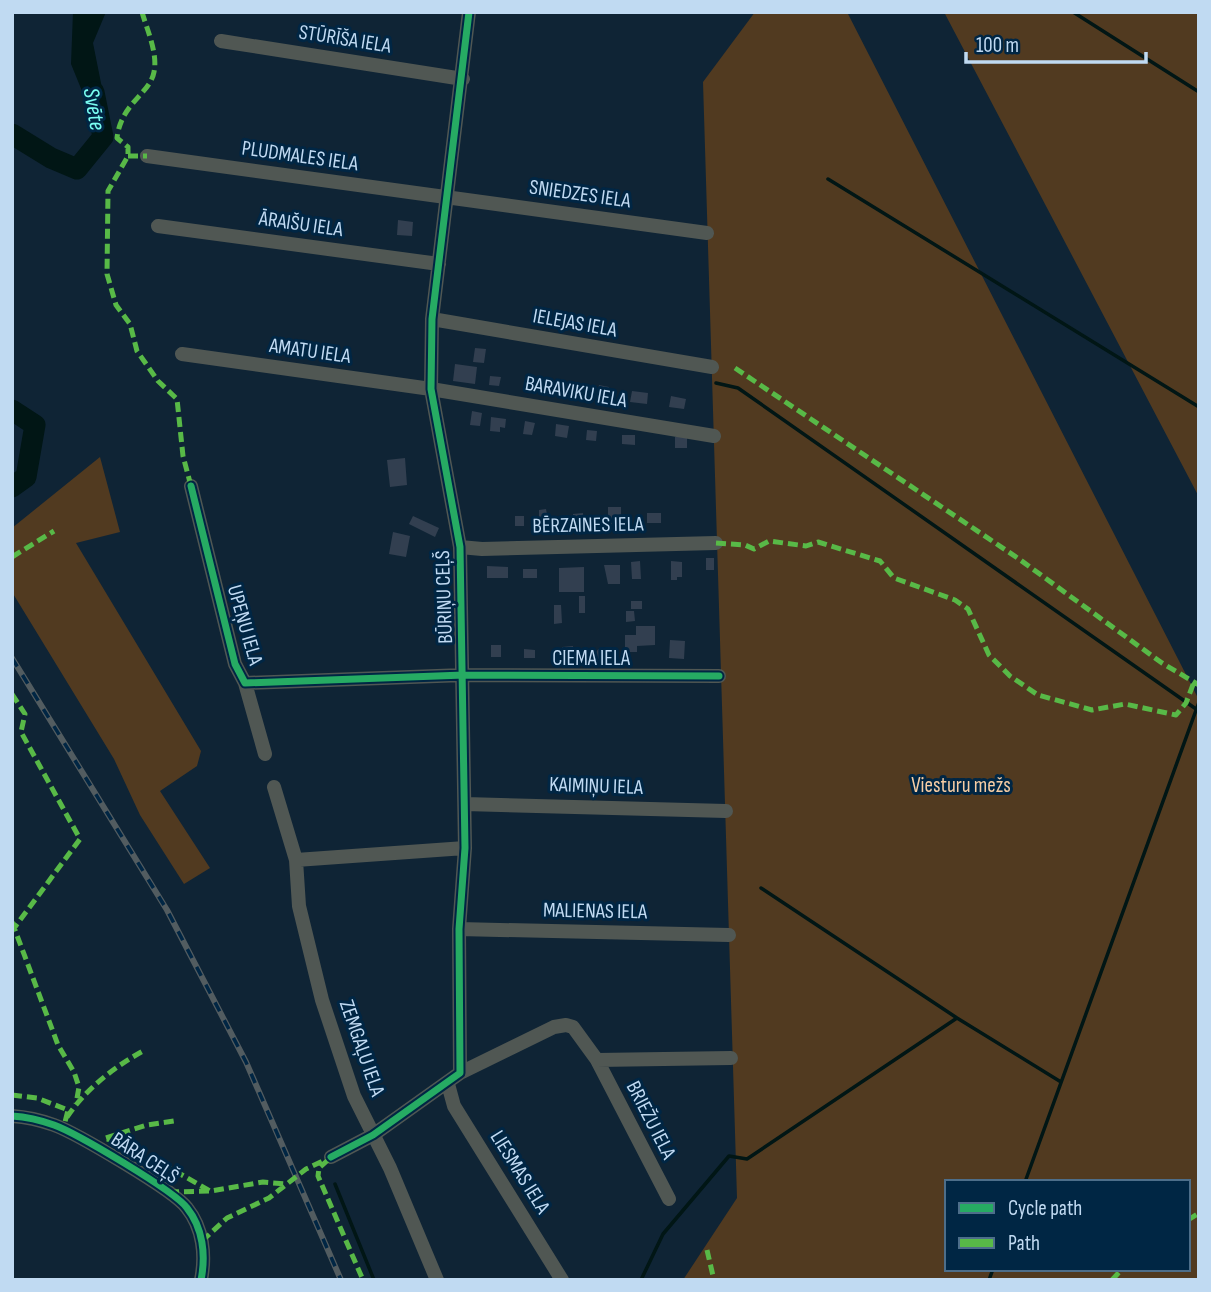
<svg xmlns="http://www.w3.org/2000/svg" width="1211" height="1292" font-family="'Sofia Sans Condensed',sans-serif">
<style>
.green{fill:#513a20;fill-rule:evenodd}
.water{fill:#011615}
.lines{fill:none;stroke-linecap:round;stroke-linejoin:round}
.stream{stroke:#011615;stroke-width:3.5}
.river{stroke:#011615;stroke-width:21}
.building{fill:#323f50}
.minor{stroke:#505753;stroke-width:14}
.rail-casing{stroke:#525c60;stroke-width:6}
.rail{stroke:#002644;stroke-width:3.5;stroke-dasharray:10;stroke-linecap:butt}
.quiet{stroke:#58b947;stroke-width:5;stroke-dasharray:10 5;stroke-linecap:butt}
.cycleway-casing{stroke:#002644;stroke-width:11}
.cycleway{stroke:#26ab63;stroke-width:7}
.labels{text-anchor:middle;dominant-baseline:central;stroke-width:6;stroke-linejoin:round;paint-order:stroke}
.street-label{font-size:21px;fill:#c0daf2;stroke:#002644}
.park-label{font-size:21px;fill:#f6cda4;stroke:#002644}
.water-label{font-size:23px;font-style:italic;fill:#79fdf1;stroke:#002644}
</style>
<rect width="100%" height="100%" fill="#0f2435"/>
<!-- green -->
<path class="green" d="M755,12h92l352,688v580h-516l54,-82 -34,-1116zM947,1182h241v87h-241z
M944,12h255v485z
M100,457l20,75 -44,11 125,208 -4,15 -37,25 50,77 -26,16 -44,-69 -26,-56 -102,-167v-64z"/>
<!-- water -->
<path class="water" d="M73,12h33l-13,31 15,75h-15l-22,-54z"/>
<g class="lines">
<!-- stream -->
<path class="stream" d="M1073,12l126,80
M828,179l371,228
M716,383l22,5 458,321
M761,888l196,130 104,64
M1025,1182l174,-480
M335,1184l39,96
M641,1280l22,-46 66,-78 18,3 210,-141
M989,1280l4,-11"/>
<!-- river -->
<path class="river" d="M12,134l39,24 26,11 26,-32 -9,-45
M12,410l23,15 -9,52 -14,10"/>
</g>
<!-- building -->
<path class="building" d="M398,220l15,2 -1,14 -15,-1z
M475,348l11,1 -2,14 -11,-1z
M455,364l22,3 -2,17 -22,-3z
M490,376l11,1 -2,9 -10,-1z
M526,378l11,1 -1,10 -11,-2z
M560,383l13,1 -2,11 -13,1z
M599,385l10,2 -2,12 -10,-2z
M632,391l16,2 -1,11 -17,-2z
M671,396l15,3 -2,10 -15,-2z
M472,411l10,2 -2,13 -10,-1z
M491,417l15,2 -1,9 -5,-1v5l-10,-1z
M525,421l10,2 -3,12 -9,-1z
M556,424l13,2 -2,12 -12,-2z
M587,430l10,1 -1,10 -10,-1z
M622,435h13v10l-13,-1z
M675,437h12v11h-12z
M405,458l2,27 -17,2 -3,-27z
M608,507h13v19h-13z
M546,509l3,16h-10v-15z
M583,513l1,14h-11v-13z
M647,513h14v10h-14z
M413,516l26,12 -4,9 -26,-13z
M515,516h9v10h-9z
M393,532l17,4 -4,21 -17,-3z
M706,558h8v12h-8z
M640,561l1,18h-9l-1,-17z
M671,561l11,1v15h-5v3h-6z
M604,565h16v19h-12z
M487,566l21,1v11h-21z
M584,567v25h-25v-24z
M523,569h14v9h-14z
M579,596h6v17h-6z
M631,601h11v8h-11z
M554,605h7l1,18 -8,1z
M626,611h8l1,10 -9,1z
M636,626h19v19l-18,1v6h-12v-17h11z
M670,640l15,1 -1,18 -15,-1z
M491,645h10v12h-10z
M573,646l1,15h-12v-14z
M596 654a6 6 0 1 1 12 0a6 6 0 1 1-12 0Z
M524,649l11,1v8h-11z"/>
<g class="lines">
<!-- minor -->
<path class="minor" d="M221,41l242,38
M147,156l560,77
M158,226l281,38
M432,319l280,48
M182,354l249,35 283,47
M191,486l44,178 10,19 219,-8 255,1
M460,547l22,2 234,-6
M245,683l20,71
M274,787l22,73 3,46 23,94 32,96 36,72 47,112
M465,804l261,7
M296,860l169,-12
M459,929l270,6
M597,1060l134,-2
M460,1073l94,-46 12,-2 7,2 24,33 72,139
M448,1084l6,22 108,174
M12,1116c15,1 28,4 42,9 22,8 121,66 133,83 16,20 19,47 14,72
M331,1157l42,-22 87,-62 -1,-144 6,-81 -5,-301 -29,-158 1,-70 37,-307"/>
<!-- rail casing -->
<g class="rail-casing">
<path id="rail" d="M12,658l155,252 79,152 95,218"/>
</g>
<!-- rail -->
<use href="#rail" class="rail"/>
<!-- quiet -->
<path class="quiet" d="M142,12c5,18 16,41 12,60 -4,22 -33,31 -37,66l11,9v9l-20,35 -1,83 9,31 14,19 7,27 21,30 19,18 6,57 8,30
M128,156h19
M735,368l284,191 143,104 37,22
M716,543l29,2 9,4 15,-8 37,5 12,-4 62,19 14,17 61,22 13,9 21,46 21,21 28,19 54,15 33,-6 51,11 10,-12 8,-21
M12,557l42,-26
M12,694l13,20 -4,18 59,107 -68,92
M12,922l46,123 16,27 5,15 -3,17
M12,1095l25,3 31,12 -3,12
M67,1117c19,-28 47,-50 76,-66
M106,1138l41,-13 27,-4
M107,1139l35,13 68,39
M328,1160l-9,8 -1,8 45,104
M169,1192l42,-1 52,-9 23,2
M1188,1220l11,-7
M202,1241l25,-23 42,-20 37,-29 25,-12
M707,1250l7,30
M1112,1280l10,-11"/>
<!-- cycleway casing -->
<g class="cycleway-casing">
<path id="cycleway" d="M191,486l44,178 10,19 219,-8 255,1
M12,1116c15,1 28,4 42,9 22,8 121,66 133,83 16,20 19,47 14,72
M331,1157l42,-22 87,-62 -1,-144 6,-81 -5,-301 -29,-158 1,-70 37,-307"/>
</g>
<!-- cycleway -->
<use href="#cycleway" class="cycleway"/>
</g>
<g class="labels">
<!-- street labels -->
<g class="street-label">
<text transform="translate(345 39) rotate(9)">STŪRĪŠA IELA</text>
<text transform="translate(300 156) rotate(8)">PLUDMALES IELA</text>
<text transform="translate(580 194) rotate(8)">SNIEDZES IELA</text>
<text transform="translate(301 224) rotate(8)">ĀRAIŠU IELA</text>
<text transform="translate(575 323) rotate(10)">IELEJAS IELA</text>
<text transform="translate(310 351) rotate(8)">AMATU IELA</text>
<text transform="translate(576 392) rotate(10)">BARAVIKU IELA</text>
<text transform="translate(588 525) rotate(-1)">BĒRZAINES IELA</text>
<text transform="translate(444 597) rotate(-92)">BŪRIŅU CEĻŠ</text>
<text transform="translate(245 625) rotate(74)">UPEŅU IELA</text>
<text x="591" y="658">CIEMA IELA</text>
<text transform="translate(596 786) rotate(2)">KAIMIŅU IELA</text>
<text transform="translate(595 911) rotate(1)">MALIENAS IELA</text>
<text transform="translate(362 1048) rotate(71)">ZEMGAĻU IELA</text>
<text transform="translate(651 1120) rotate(63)">BRIEŽU IELA</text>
<text transform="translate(145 1158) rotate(33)">BĀRA CEĻŠ</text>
<text transform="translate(520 1172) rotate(58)">LIESMAS IELA</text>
</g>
<!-- park labels -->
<g class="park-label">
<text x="961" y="785">Viesturu mežs</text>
</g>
<!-- water labels -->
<g class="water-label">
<text transform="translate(94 109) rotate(80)">Svēte</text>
</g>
</g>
<!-- border -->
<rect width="1211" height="1292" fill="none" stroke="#c0daf2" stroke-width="28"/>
<!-- legend -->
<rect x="945" y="1180" width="245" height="91" fill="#002644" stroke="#4d6e8a" stroke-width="2"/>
<rect x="959" y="1203" width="35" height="10" fill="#26ab63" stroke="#4d6e8a" stroke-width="2"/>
<text x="1008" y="1215" font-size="21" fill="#c0daf2">Cycle path</text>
<rect x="959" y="1238" width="35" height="10" fill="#58b947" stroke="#4d6e8a" stroke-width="2"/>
<text x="1008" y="1250" font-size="21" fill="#c0daf2">Path</text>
<!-- scale -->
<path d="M966 52v10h180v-10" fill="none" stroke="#c0daf2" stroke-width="3.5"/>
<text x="976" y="52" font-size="21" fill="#c0daf2" stroke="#002644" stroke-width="5" paint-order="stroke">100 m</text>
</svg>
